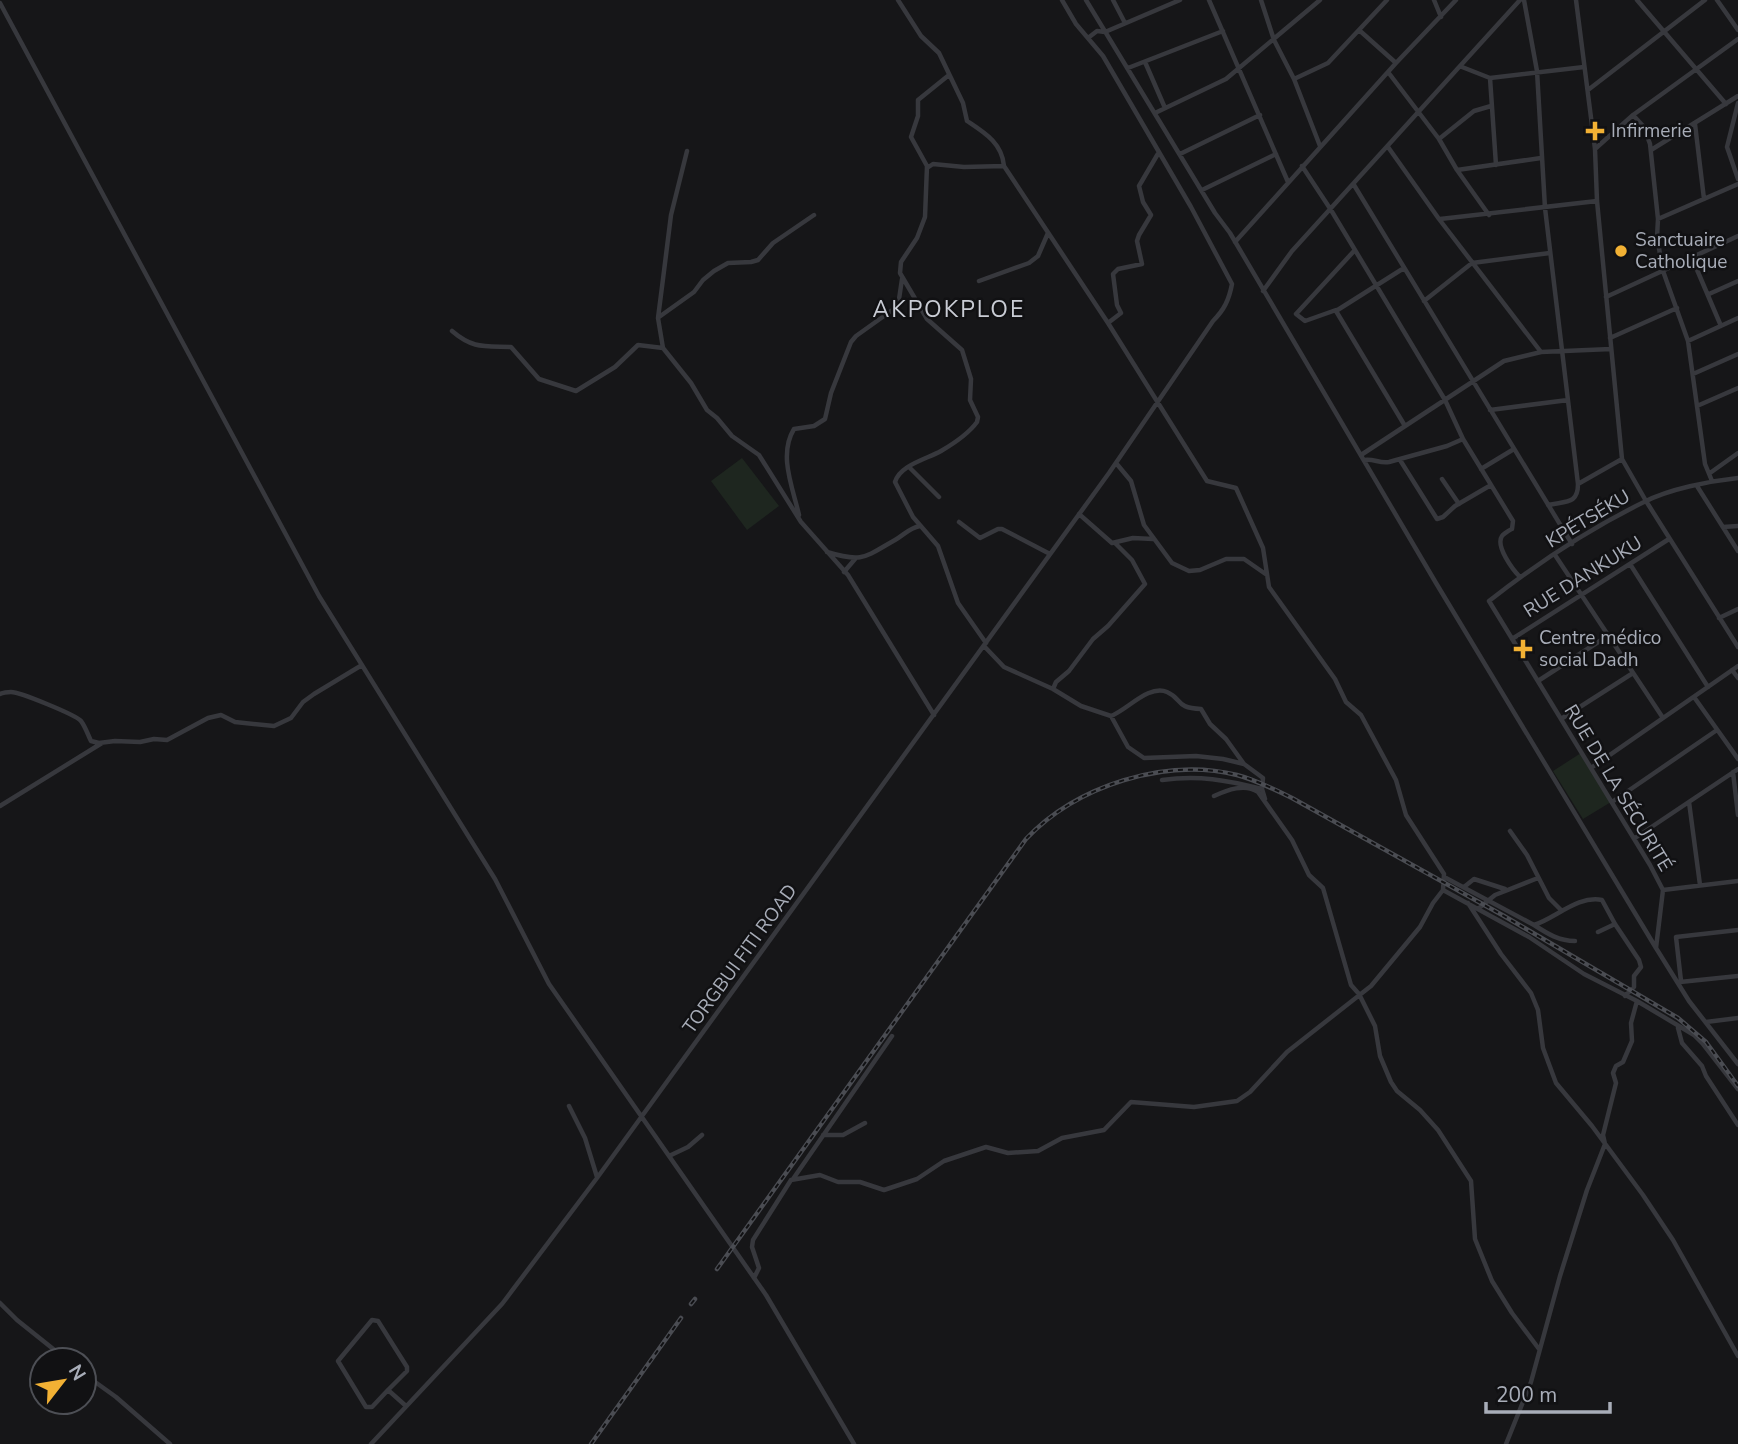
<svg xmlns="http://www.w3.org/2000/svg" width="1738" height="1444" font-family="'Nunito Sans',sans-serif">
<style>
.green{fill:#1e261f}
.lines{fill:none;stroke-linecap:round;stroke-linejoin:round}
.minor{stroke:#37383d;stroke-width:4.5}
.rail-casing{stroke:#4a4c52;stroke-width:4.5}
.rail{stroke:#111113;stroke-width:2;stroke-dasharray:5;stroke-linecap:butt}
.poi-dot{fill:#f2b134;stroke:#111113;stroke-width:2.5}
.labels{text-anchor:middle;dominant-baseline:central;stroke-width:5;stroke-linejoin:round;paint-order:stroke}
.poi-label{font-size:19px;fill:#a8adb8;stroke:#111113;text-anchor:start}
.street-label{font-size:19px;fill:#a8adb8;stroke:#111113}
.quarter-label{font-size:23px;letter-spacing:2px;fill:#c9ccd4;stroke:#111113}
</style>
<rect width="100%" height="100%" fill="#161618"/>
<!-- green -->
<path class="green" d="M742,458l37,48 -32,24 -36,-49z
M1581,753l30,49 -28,17 -30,-48z"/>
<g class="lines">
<!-- minor -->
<path class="minor" d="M1086,0l129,213 15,20 206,350 220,365
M1113,0l12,23
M1209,0l79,182
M1261,0l13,40 20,39 26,67
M1434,0l7,17
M1524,0l13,71 8,137 33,276c0,21 -13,17 -30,21
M1576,0l19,149 2,52 25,258 24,42 92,146
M1637,0l89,104
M1717,0l21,30
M0,3l319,593 176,283 54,105 217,311 88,149
M1359,30l37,33
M1088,38l9,-7 8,1 75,-32
M1145,62l20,46
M1462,67l28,11 94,-11
M1128,68l95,-37
M1388,72l51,67 18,31 32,45
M949,75l-31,25v16l-7,21 16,29 -2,51 -8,21 -16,24 -1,11 27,46 35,31 9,29 -1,21 8,17 -1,5c-8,11 -24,22 -36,29 -14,8 -41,14 -46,31l18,35 25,29 20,57 28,40
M1490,78l6,87
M1294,79l34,-16 59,-63
M1588,90l117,-90
M1738,103l-11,44 11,32
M1155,113l71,-34 94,-79
M1633,115l11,12 6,17 8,75 -1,18 6,34 25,70 17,123 7,17
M1695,124l9,75
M1439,139l35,-28 17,-5
M1388,147l51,72 102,133
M1595,149l38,-34 105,-76
M1651,150l87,-54
M687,151l-16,64 -8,64 -5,39 5,30 28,35 16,27 10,8 15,18 27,19 42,67 47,53 86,140
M1180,154l80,-39
M1302,166l29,44 114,190 18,39 50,82 -1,8c-1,0 -10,6 -10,7 -7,10 11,34 18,41
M927,168l6,-4 31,3 40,-1
M1457,170l84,-12
M1354,185l218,359
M1202,190l74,-36
M1440,219l157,-18
M1658,219l80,-35
M1235,242l161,-179 60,-63
M1692,258l29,68
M1404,268l-68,43 69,115
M979,281l50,-18 9,-7 10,-23
M1263,291l29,-40 228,-251
M1709,294l29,-13
M1606,297l132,-61
M1424,301l48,-38 78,-10
M1336,310l-31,11 -9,-7 58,-63
M659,317l35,-25 9,-12 11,-9 14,-8 23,-1 7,-2 15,-17 41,-28
M1108,323l13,-10 -4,-8 -4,-31 5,-5 24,-5 -5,-23 2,-6 12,-20 -8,-13 -4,-16 20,-34
M452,331c21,18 32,15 59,16l28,32 37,12 39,-24 23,-22 25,3
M1610,338l67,-30
M1688,341l50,-23
M1693,374l45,-20
M1697,406l41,-18
M1490,410l78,-10
M1361,455l143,-94 37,-9 70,-3
M1364,460c9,-2 16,4 25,2l58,-16 16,-7
M1400,460l37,59 6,-2 12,-11 36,-21
M1116,463l15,18 13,44 28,38 17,8 11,-1 26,-11h18l23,16
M910,468l29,29
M1481,469l33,-20
M1710,473l28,-20
M1738,478c-28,3 -69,11 -94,24 -53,26 -109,63 -155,99l161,264 13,25 -7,58 33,53 49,63
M1442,479l17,25
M1578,484l44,-25
M1697,486l41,65
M1079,514l33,29 21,-5 20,1
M799,515c-6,-27 -21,-60 -5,-86l20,-3 11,-7 6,-26 20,-51 5,-6 42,-30 4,-27
M959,522l21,16 18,-9h4l48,25
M1723,527l15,-1
M827,552c36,11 38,5 68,-12 9,-5 14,-12 25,-14
M1555,555l108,163
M1630,564l78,123
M844,572l11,-13
M1719,618l19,-9
M1512,639l157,-100
M984,646l20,21 49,22 28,17 30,10c16,-6 38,-32 56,-24 16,7 8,16 34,17l9,15 16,15 18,25 19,14 -1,11 3,10
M1732,670l6,8
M1538,681l71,-46
M1053,689l3,-7 13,-11 24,-32 15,-13 37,-42 -13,-24 -17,-17
M0,694c2,-1 8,-2 11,-2 9,0 65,23 70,29 4,5 7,14 10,20l8,2 16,-2 25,1 14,-3 13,1 41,-22 13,-3 14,7 39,4 17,-8 12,-16 11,-8 48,-29
M1694,697l44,62
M1111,716l17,31 16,11 52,-2 27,3 21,5
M1561,719l72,-46
M1591,768l147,-102
M1733,772l5,43
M1162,780c37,-5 64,0 100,9
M1214,796c13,-6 31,-13 44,-4l34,48 17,35 14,13 28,97 8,9 16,32 5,30 11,26 6,9 23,19 18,20 33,51 4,58 17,42 20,32 27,36
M1612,802l105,-72
M1689,802l11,83
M0,806l102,-63
M1510,831l17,24 22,43 13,13
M1635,838l103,-69
M1446,878l88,47c14,9 25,16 41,16
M1464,887l10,-8 31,10
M1443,890l86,47 55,37 53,27 57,34 9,9 35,45
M1663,890l75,-9
M1468,903l33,51 30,39 7,17 5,38 13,35 36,43 51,69 30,45 65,116
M1478,909l17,-14 43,-17
M1534,925c22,-7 44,-30 68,-25l13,24 24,36 2,7 -7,9v11l-9,9
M1598,932l17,-8
M1681,981l-5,-44 62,-7
M1680,982l58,-6
M1706,1022l32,-4
M1678,1028l4,15 20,23 4,10 32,49
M569,1106l16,32 12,39
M823,1135h20l22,-12
M669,1156l19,-9 14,-12
M793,1179l99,-143
M754,1278l5,-10 -7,-21 1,-7 38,-60 29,-5 18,7h22l24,8 33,-11 27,-18 42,-14 22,6 30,-2 24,-13 42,-8 27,-28 63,5 43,-6 13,-9 37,-40 84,-66 49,-59 13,-24 10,-13 1,-16 -38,-59 -10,-35 -35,-65 -15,-13 -11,-23 -66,-92 -6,-39 -27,-60 -29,-7 -99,-158 -104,-157c-2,-23 -19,-33 -37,-45l-4,-18 -24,-50 -18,-17 -23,-36
M0,1303l17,17 50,40
M84,1374l32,23 54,47
M388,1390l-16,17h-6l-28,-46 34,-41 6,1 29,46v4l-19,19 18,16
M371,1444l131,-140 95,-126 512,-705 104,-152c11,-11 16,-21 19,-37l-41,-77 -88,-151 -27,-32 -14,-24
M1506,1444l25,-62 29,-106 27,-86 18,-46 -2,-9 13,-52 -3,-10 3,-7 7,-4 9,-21 -1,-18 6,-22"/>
<!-- rail casing -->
<g class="rail-casing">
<path id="rail" d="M717,1269l309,-430c50,-53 139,-82 211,-64 19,5 37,14 55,23l212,118 174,102 28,24 32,44
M691,1304l4,-5
M591,1444l90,-126"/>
</g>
<!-- rail -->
<use href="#rail" class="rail"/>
</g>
<!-- markers -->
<g class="poi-dot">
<path d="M1591.5 120.5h7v7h7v7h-7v7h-7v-7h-7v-7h7z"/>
<circle cx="1621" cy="251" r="7"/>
<path d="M1519.5 638.5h7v7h7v7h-7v7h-7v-7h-7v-7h7z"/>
</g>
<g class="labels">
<!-- poi labels -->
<g class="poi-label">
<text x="1611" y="131">Infirmerie</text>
<text x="1635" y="240">Sanctuaire<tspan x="1635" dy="22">Catholique</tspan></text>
<text x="1539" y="638">Centre médico<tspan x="1539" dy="22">social Dadh</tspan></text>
</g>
<!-- street labels -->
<g class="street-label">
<text transform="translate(1588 519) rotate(-31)">KPÉTSÉKU</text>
<text transform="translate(1583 577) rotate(-32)">RUE DANKUKU</text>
<text transform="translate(1618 788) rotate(59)">RUE DE LA SÉCURITÉ</text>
<text transform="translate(740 959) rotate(-54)">TORGBUI FITI ROAD</text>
</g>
<!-- quarter labels -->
<g class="quarter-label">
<text x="949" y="309">AKPOKPLOE</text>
</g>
</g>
<!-- north arrow -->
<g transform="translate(63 1381) rotate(59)"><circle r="33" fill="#111113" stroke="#4d4f55" stroke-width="2"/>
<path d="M0-5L12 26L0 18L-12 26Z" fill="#f2b134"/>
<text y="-10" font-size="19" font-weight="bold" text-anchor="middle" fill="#a8adb8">N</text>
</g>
<!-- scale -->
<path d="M1486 1402v10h124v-10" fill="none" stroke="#a8adb8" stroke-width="3.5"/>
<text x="1496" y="1402" font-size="21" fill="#a8adb8" stroke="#111113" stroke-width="5" paint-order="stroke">200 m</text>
</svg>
